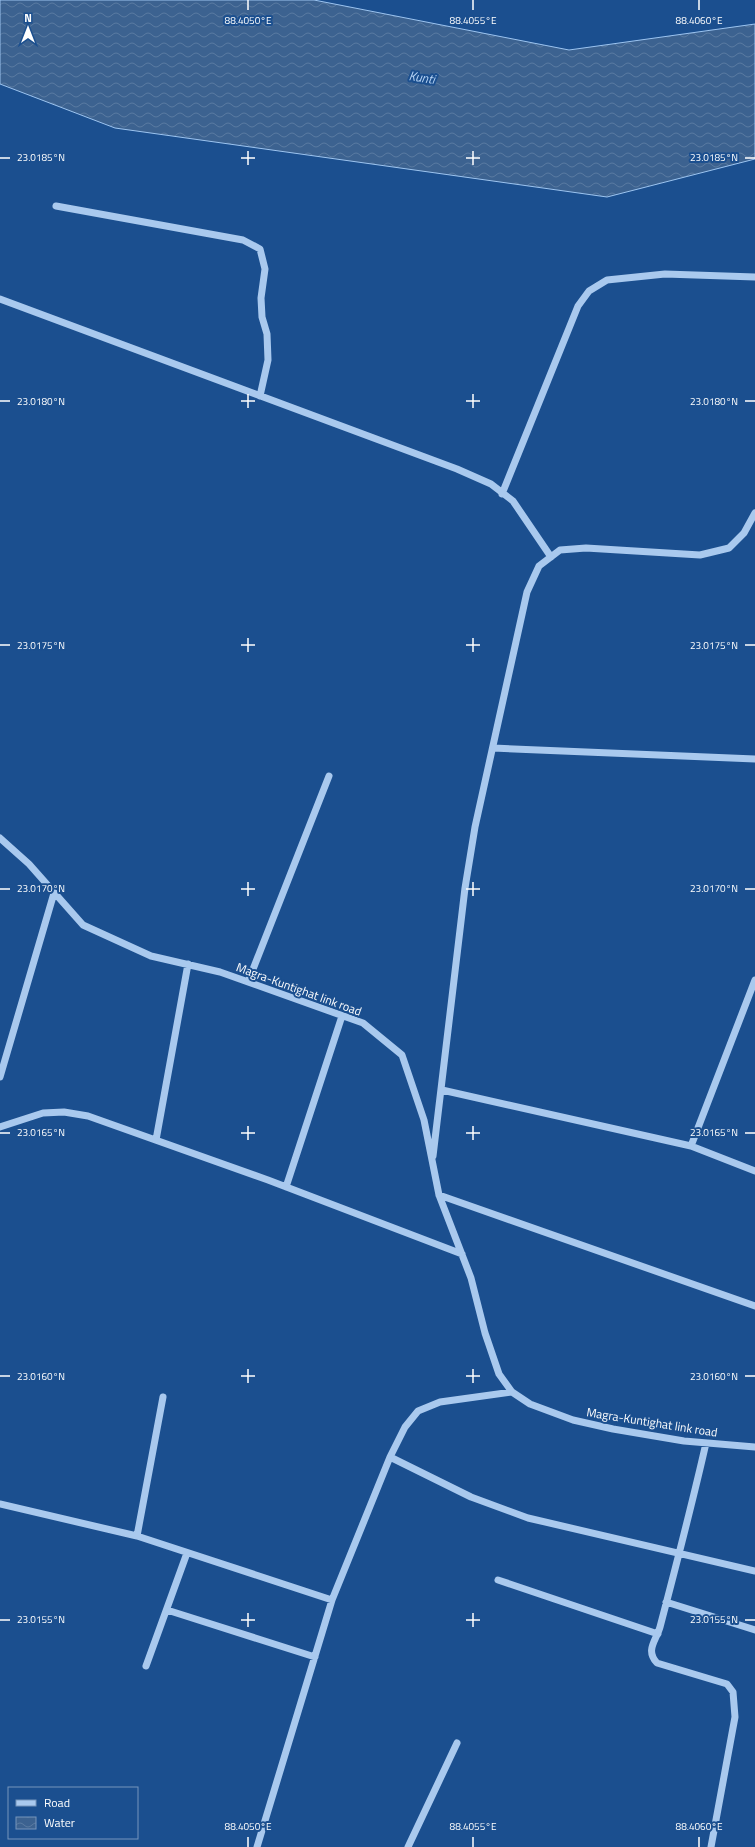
<svg xmlns="http://www.w3.org/2000/svg" width="755" height="1847" font-family="'Titillium Web',sans-serif">
<style>
.water{fill:url(#water-waves);stroke:#9cc4f0}
.lines{fill:none;stroke-linecap:round;stroke-linejoin:round}
.minor{stroke:#a9c9ee;stroke-width:7}
.ticks{fill:none;stroke:#fff;stroke-width:1.5}
.labels{text-anchor:middle;dominant-baseline:central;stroke-width:4;stroke-linejoin:round;paint-order:stroke}
.street-label{font-size:12px;fill:#fff;stroke:#1b4f8f}
.water-label{font-size:13px;font-style:italic;fill:#b5d3f5;stroke:#1b4f8f}
.ticks-label{font-size:10px;text-anchor:middle;fill:#fff;stroke:#1b4f8f;stroke-width:4;stroke-linejoin:round;paint-order:stroke}
</style>
<defs>
<pattern id="water-waves" width="16" height="10" patternUnits="userSpaceOnUse"><rect width="16" height="10" fill="#3c6290"/><path d="M0 5q4-4 8 0t8 0" fill="none" stroke="#597aa1"/></pattern>
</defs>
<rect width="100%" height="100%" fill="#1b4f8f"/>
<!-- water -->
<path class="water" d="M0,0h314l255,50 186,-26v135l-148,38 -492,-69 -115,-44z"/>
<g class="lines">
<!-- minor -->
<path class="minor" d="M56,206l187,34 17,9 5,20 -4,29 1,19 5,17 1,26 -8,36
M0,299l457,170 34,15 22,17 38,56
M502,494l76,-188 11,-15 18,-11 58,-6 90,3
M493,748l262,11
M0,838l29,26 54,61 68,31 69,16 143,51 39,32 22,65 15,75 32,83 14,55 14,41 13,18 18,12 43,16 40,9 71,12 71,6
M248,982l81,-206
M0,1077l54,-184
M442,1090l249,56 64,25
M0,1127l43,-14 21,-1 24,4 180,64 194,74
M156,1140l32,-176
M691,1146l64,-166
M433,1156l32,-268 10,-61 52,-235 12,-26 21,-16 26,-2 114,7 29,-7 15,-15 11,-20
M286,1187l56,-171
M439,1195l316,111
M706,1443c-14,62 -30,123 -46,184 -4,14 -15,23 -3,36l70,21 6,8 2,25 -24,130
M390,1457l81,40 57,21 227,53
M0,1504l137,32 195,64
M137,1536l26,-139
M498,1580l160,54
M666,1602l89,28
M167,1610l148,47
M146,1666l41,-113
M257,1847l75,-247 58,-143 15,-30 13,-16 22,-9 72,-10
M408,1847l49,-104"/>
</g>
<!-- ticks -->
<path class="ticks" d="M248,0v10M473,0v10M699,0v10M248,151v14M473,151v14M0,158h10M241,158h14M466,158h14M745,158h10M248,394v14M473,394v14M0,401h10M241,401h14M466,401h14M745,401h10M248,638v14M473,638v14M0,645h10M241,645h14M466,645h14M745,645h10M248,882v14M473,882v14M0,889h10M241,889h14M466,889h14M745,889h10M248,1126v14M473,1126v14M0,1133h10M241,1133h14M466,1133h14M745,1133h10M248,1369v14M473,1369v14M0,1376h10M241,1376h14M466,1376h14M745,1376h10M248,1613v14M473,1613v14M0,1620h10M241,1620h14M466,1620h14M745,1620h10M248,1837v10M473,1837v10M699,1837v10"/>
<g class="labels">
<!-- street labels -->
<g class="street-label">
<text transform="translate(299 989) rotate(20)">Magra-Kuntighat link road</text>
<text transform="translate(652 1422) rotate(9)">Magra-Kuntighat link road</text>
</g>
<!-- water labels -->
<g class="water-label">
<text transform="translate(422 77) rotate(9)">Kunti</text>
</g>
</g>
<g class="ticks-label">
<text x="248" y="24">88.4050°E</text>
<text x="473" y="24">88.4055°E</text>
<text x="699" y="24">88.4060°E</text>
<text x="41" y="161">23.0185°N</text>
<text x="714" y="161">23.0185°N</text>
<text x="41" y="405">23.0180°N</text>
<text x="714" y="405">23.0180°N</text>
<text x="41" y="649">23.0175°N</text>
<text x="714" y="649">23.0175°N</text>
<text x="41" y="892">23.0170°N</text>
<text x="714" y="892">23.0170°N</text>
<text x="41" y="1136">23.0165°N</text>
<text x="714" y="1136">23.0165°N</text>
<text x="41" y="1380">23.0160°N</text>
<text x="714" y="1380">23.0160°N</text>
<text x="41" y="1623">23.0155°N</text>
<text x="714" y="1623">23.0155°N</text>
<text x="248" y="1830">88.4050°E</text>
<text x="473" y="1830">88.4055°E</text>
<text x="699" y="1830">88.4060°E</text>
</g>
<!-- legend -->
<rect x="8" y="1787" width="130" height="52" fill="#1b4f8f" stroke="#7695bc"/>
<rect x="16" y="1800" width="20" height="6" fill="#a9c9ee" stroke="#7695bc"/>
<text x="44" y="1807" font-size="12" fill="#ffffff">Road</text>
<rect x="16" y="1817" width="20" height="12" fill="url(#water-waves)" stroke="#7695bc"/>
<text x="44" y="1827" font-size="12" fill="#ffffff">Water</text>
<!-- north arrow -->
<g transform="translate(28 28)" stroke="#1b4f8f" stroke-width="3" paint-order="stroke">
<path d="M0-3L7 15L0 10L-7 15Z" fill="#ffffff"/>
<text y="-6" font-size="11" font-weight="bold" text-anchor="middle" fill="#ffffff">N</text>
</g>
</svg>
